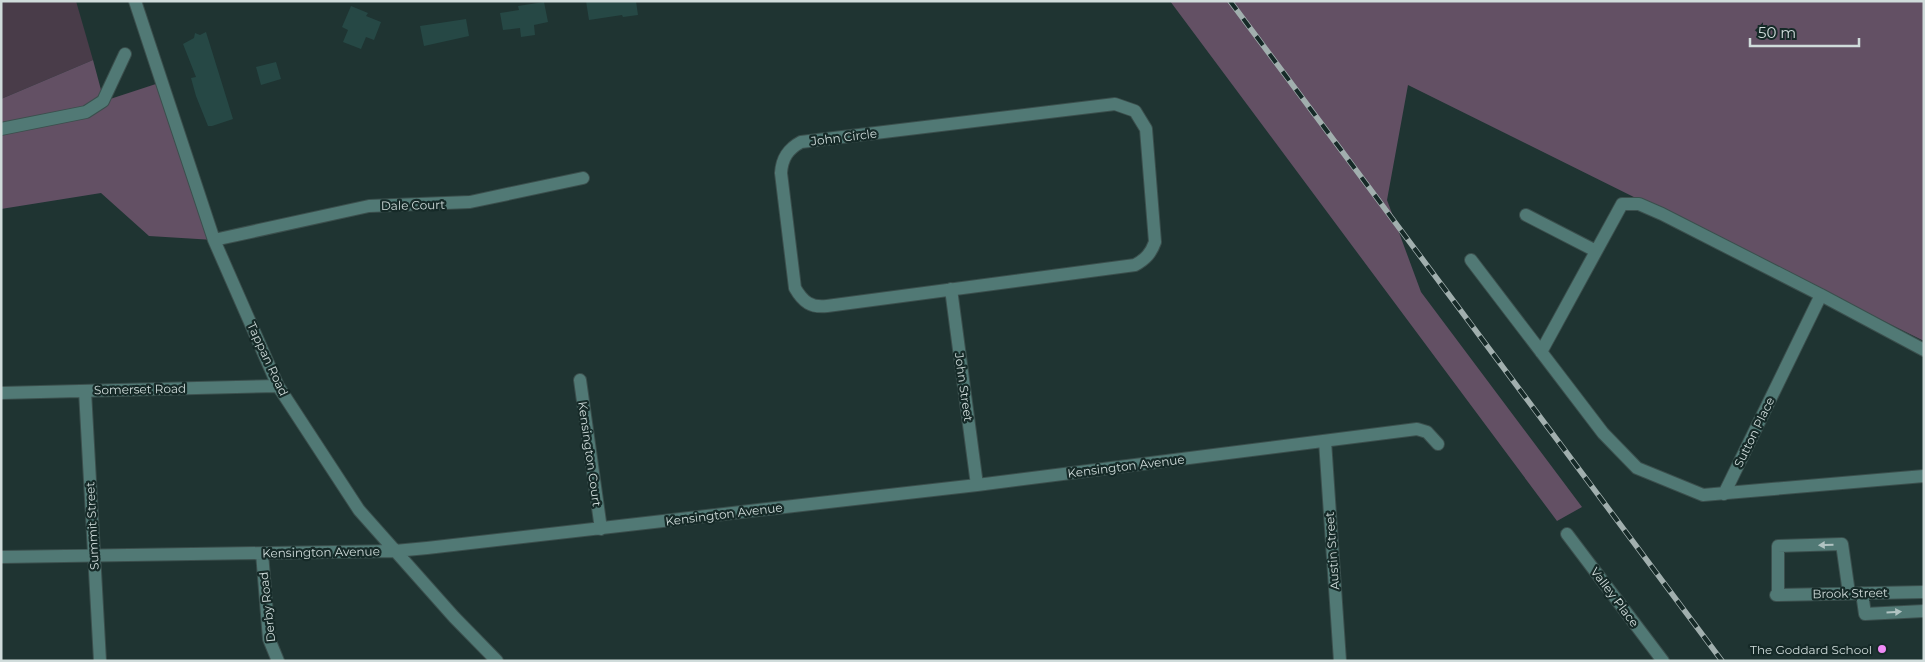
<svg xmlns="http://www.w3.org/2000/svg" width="1925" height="662" font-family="Montserrat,sans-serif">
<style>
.green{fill:#493c49}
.forest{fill:#635064}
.building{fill:#264845}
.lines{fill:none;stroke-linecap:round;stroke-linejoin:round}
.minor-casing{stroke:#3b4f4d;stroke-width:14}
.minor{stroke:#517975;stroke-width:12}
.rail-casing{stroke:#a1afae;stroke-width:5.5}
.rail{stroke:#162a28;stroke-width:4;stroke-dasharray:11;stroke-linecap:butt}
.oneway{fill:#b0c3c2}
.poi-dot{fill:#f08bf6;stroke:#162a28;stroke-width:2}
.labels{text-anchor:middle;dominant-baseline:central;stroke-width:4.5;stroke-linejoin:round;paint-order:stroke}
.street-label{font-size:12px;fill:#d0dcdb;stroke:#162a28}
.poi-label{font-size:12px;fill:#d0dcdb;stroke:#162a28;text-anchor:end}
</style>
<rect width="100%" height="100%" fill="#1f3432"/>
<!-- green -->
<path class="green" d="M1,1h75l17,59 -92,39z"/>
<!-- forest -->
<path class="forest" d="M1170,1h754v340l-516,-256 -21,115 34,92 161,215 -25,14z
M93,60l11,41 58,-19 52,158 -65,-4 -48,-43 -100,16v-110z"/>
<!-- building -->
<path class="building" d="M586,1h50l2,14 -15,2 -1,-2 -33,5z
M544,2l4,20 -14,3 1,10 -14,2 -1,-9 -17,2 -3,-17 19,-3 -1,-4z
M351,6l17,7 -2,3 15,6 -7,18 -8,-3 -5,12 -18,-7 5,-12 -6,-3z
M466,19l3,17 -45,10 -4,-20z
M206,32l27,87 -21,7h-4l-12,-30 -5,-18 5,-1 -13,-33 11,-6 1,-5 5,2z
M276,62l5,17 -20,6 -5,-18z"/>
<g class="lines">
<!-- minor casing -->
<g class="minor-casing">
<path id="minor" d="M135,1l79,239 64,146 81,124 95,107 43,44
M1115,104l20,7 11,18 9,113c-4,11 -9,17 -20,23l-308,41c-16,2 -24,-4 -32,-18l-14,-115c1,-15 7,-24 20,-31z
M1,129l85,-17 17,-11 22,-47
M1526,215l70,36
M214,240l155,-34 101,-4 113,-24
M1471,260l132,173 34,35 66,27 221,-19
M951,289l26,196
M1541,352l81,-148h17l23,10 159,81
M580,380l21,149
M85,391l15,270
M1,393l277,-7
M1325,441l15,220
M1724,494l97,-199 103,55
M1567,534l96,127
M262,553l7,86 9,22
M1,557l394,-6 32,-3 550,-63 440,-56 10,3 11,12
M1862,593l3,21 59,-3
M1776,595l148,-3
M1778,595v-49l64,-2 7,49"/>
</g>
<!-- minor -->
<use href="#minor" class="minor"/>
<!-- rail casing -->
<g class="rail-casing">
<path id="rail" d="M1230,1l492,660"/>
</g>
<!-- rail -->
<use href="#rail" class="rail"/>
</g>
<!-- one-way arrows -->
<defs><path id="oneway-solid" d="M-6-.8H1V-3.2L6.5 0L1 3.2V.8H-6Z" transform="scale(1.25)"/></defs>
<g class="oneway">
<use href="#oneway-solid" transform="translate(1826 545) rotate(178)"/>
<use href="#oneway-solid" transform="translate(1894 612) rotate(-3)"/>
</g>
<!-- markers -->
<circle class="poi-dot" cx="1882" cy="649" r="5"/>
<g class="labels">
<!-- street labels -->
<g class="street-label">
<text transform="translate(844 137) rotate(-7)">John Circle</text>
<text transform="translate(413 205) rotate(-1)">Dale Court</text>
<text transform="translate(268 359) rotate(65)">Tappan Road</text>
<text transform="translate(964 387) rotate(82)">John Street</text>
<text transform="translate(140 389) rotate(-1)">Somerset Road</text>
<text transform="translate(1754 432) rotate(-64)">Sutton Place</text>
<text transform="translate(590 454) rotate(82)">Kensington Court</text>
<text transform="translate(1126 466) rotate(-7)">Kensington Avenue</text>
<text transform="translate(724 514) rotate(-7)">Kensington Avenue</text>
<text transform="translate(92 526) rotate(-93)">Summit Street</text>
<text transform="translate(1332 551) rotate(-94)">Austin Street</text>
<text transform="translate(321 552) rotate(-1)">Kensington Avenue</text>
<text transform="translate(1850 593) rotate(-1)">Brook Street</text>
<text transform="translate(1615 597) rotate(53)">Valley Place</text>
<text transform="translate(267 607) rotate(-96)">Derby Road</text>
</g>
<!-- poi labels -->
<g class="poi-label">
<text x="1872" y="649">The Goddard School</text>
</g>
</g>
<!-- border -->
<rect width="1925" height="662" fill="none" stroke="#d0dcdb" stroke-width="5"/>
<!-- scale -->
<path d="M1750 38v8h109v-8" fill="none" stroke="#d0dcdb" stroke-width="2.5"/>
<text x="1758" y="38" font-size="15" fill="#d0dcdb" stroke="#162a28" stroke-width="4" paint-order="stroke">50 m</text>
</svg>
